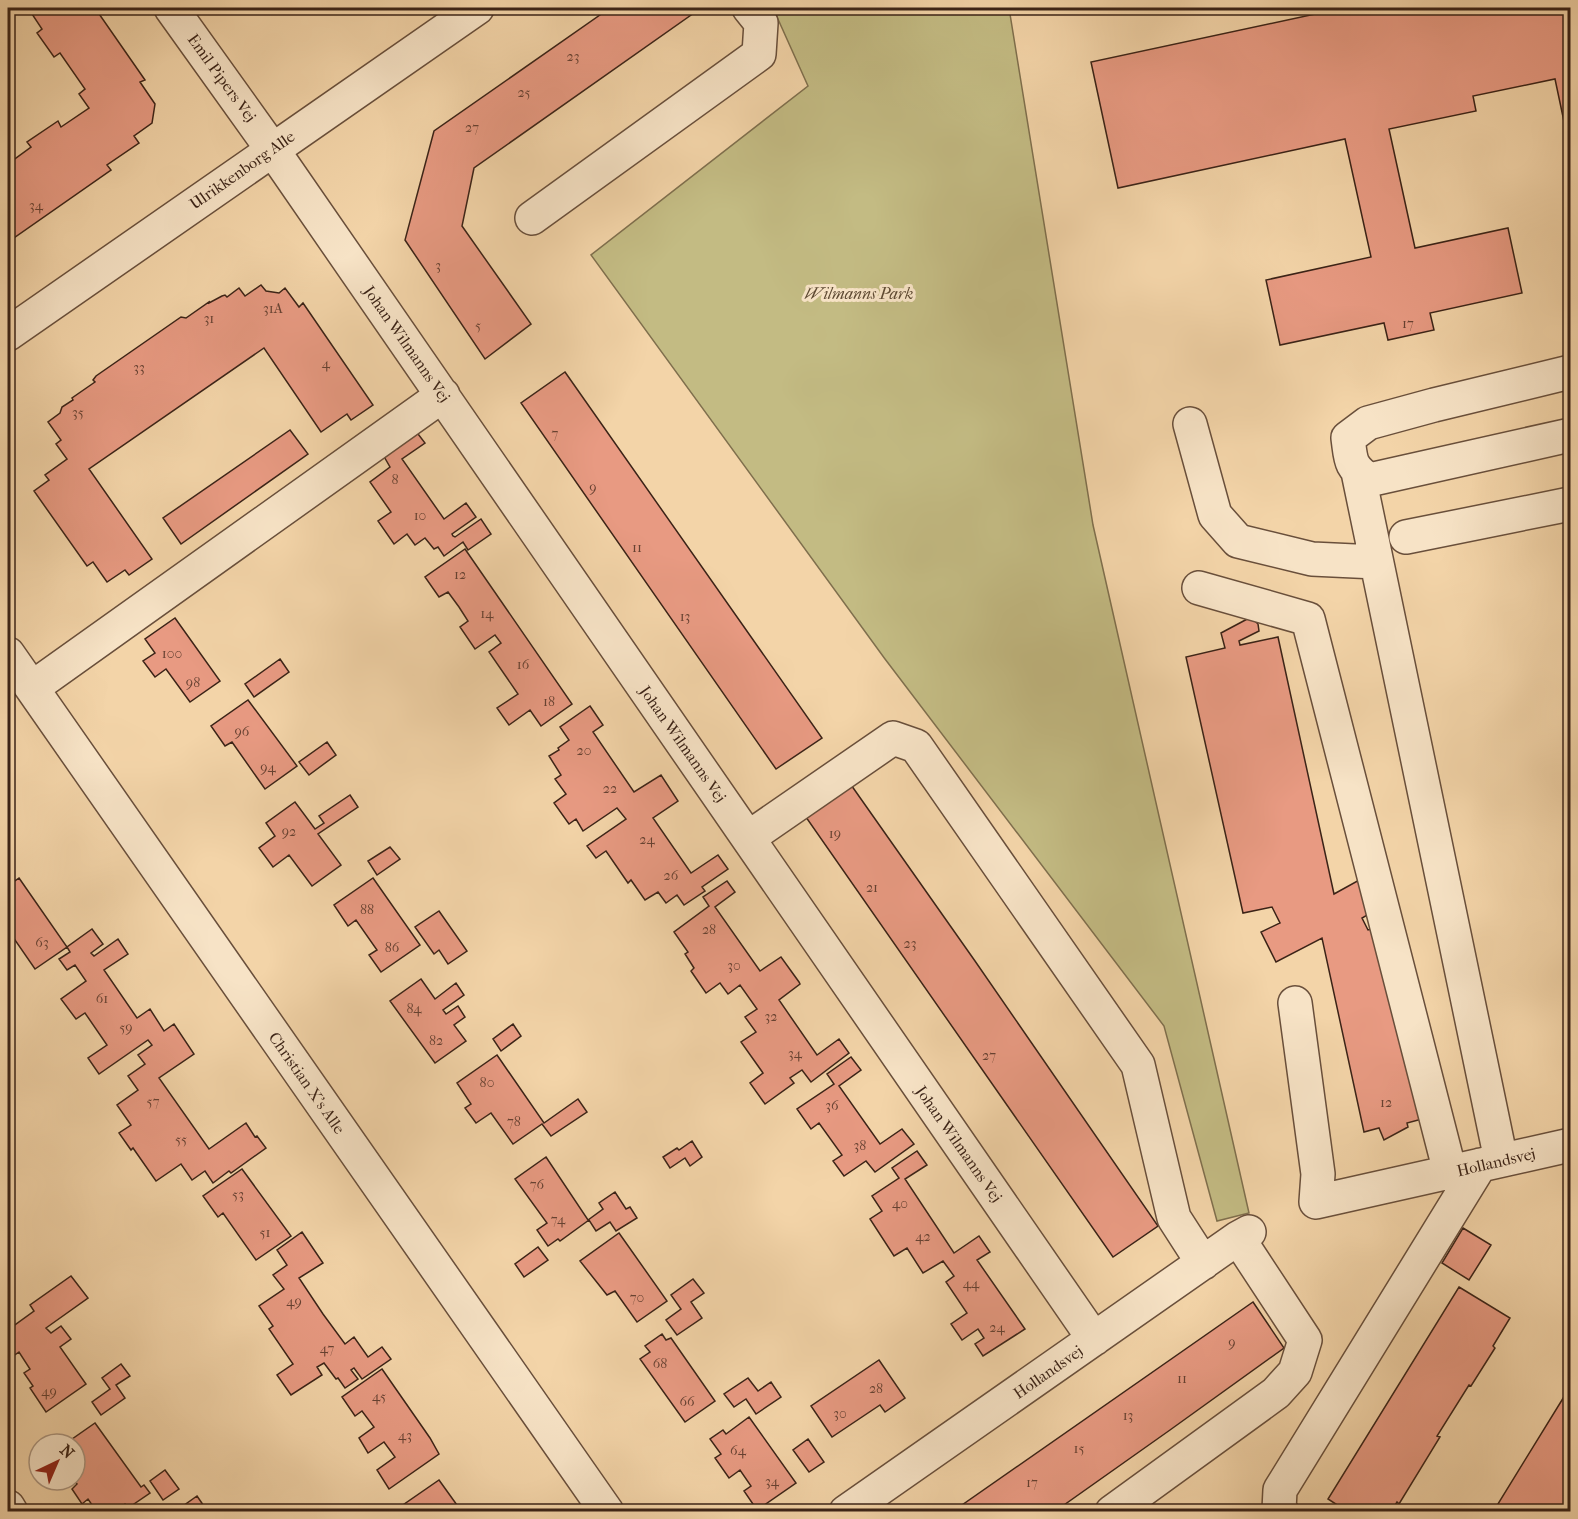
<svg xmlns="http://www.w3.org/2000/svg" width="1578" height="1519" font-family="'IM FELL French Canon',serif">
<style>
.green{fill:#c3bb83;stroke:#7f6f4d;stroke-width:1.5}
.building{fill:#e89a82;stroke:#3b2317;stroke-width:1.5}
.lines{fill:none;stroke-linecap:round;stroke-linejoin:round}
.minor-casing{stroke:#694f3b;stroke-width:36}
.minor{stroke:#f7e3c6;stroke-width:33}
.labels{text-anchor:middle;dominant-baseline:central;stroke-width:6;stroke-linejoin:round;paint-order:stroke}
.number-label{font-size:14px;fill:#664132}
.street-label{font-size:16px;fill:#3b2317;stroke:#f7e3c6}
.park-label{font-size:16px;font-style:italic;fill:#5d4932;stroke:#f7e3c6}
</style>
<rect width="100%" height="100%" fill="#f3d4a8"/>
<filter id="stains"><feTurbulence type="fractalNoise" baseFrequency=".00333" numOctaves="4"/><feColorMatrix values="0 0 0 0 .2 0 0 0 0 .09 0 0 0 0 .02 0 0 0 .5 -.17"/></filter>
<radialGradient id="worn" r=".72"><stop offset=".6" stop-color="#630" stop-opacity="0"/><stop offset="1" stop-color="#630" stop-opacity=".3"/></radialGradient>
<!-- green -->
<path class="green" d="M773,8h236l84,517 156,688 -32,8 -53,-195 -279,-367 -294,-404 217,-169z"/>
<!-- building -->
<path class="building" d="M41,8h54l50,72 -5,2 15,22 -3,19 -18,13 5,7 -32,22 4,5 -103,72v-78l23,-17 -4,-5 31,-21 3,6 28,-19 -10,-14 6,-5 -25,-36 -6,4 -17,-24 5,-4 -10,-15z
M295,8h58l-9,6z
M610,8h91l-227,160 -12,58 69,98 -46,35 -80,-119 29,-109z
M1343,8h227v142l-15,-71 -82,17 3,15 -87,18 26,119 93,-20 14,65 -92,20 4,17 -46,10 -4,-17 -104,22 -14,-65 105,-23 -26,-118 -227,49 -27,-126z
M261,285l5,6 13,2 6,-5 14,19 4,-4 70,102 -22,15 -4,-6 -26,18 -57,-84 -175,121 63,90 -23,16 -4,-5 -18,12 -14,-20 -6,4 -53,-75 15,-11 -4,-5 22,-16 -11,-15 5,-4 -13,-18 12,-9 2,-6 11,-7 -1,-2 23,-16 -2,-2 3,-4 85,-59 5,1 23,-16v1l13,-7 3,-1 2,2 12,-9 6,8z
M565,372l257,366 -46,31 -255,-366z
M290,430l18,24 -127,90 -18,-26z
M415,430l10,13 -23,16 42,60 22,-16 10,14 -24,17 1,2 2,1 26,-18 10,15 -23,16 -5,-8 -19,14 -6,-9 -4,2 -9,-11 -10,7 -8,-11 -13,10 -16,-23 13,-9 -21,-30 20,-15 -8,-14z
M465,549l107,155 -31,22 -11,-16 -21,15 -12,-17 21,-14 -29,-42 12,-9 -6,-8 -20,14 -15,-22 8,-6 -9,-14 -11,-15 -9,5 -14,-20z
M1251,617l7,7 1,7 -20,10 1,4 38,-8 56,257 27,-15 15,31 -14,8 6,12 12,-3 42,192 -15,4 1,4 -24,13 -5,-12 -15,4 -42,-194 -46,24 -15,-30 19,-9 -8,-16 -29,6 -57,-256 39,-9 -4,-15z
M175,618l45,63 -30,21 -24,-33 -11,8 -12,-16 12,-8 -10,-14z
M280,659l9,13 -35,25 -9,-13z
M248,700l49,66 -32,23 -33,-47 -7,4 -14,-20z
M590,706l13,19 -10,7 41,60 27,-17 17,26 -25,17 38,55 27,-18 10,14 -26,18 3,4 -21,14 -7,-10 -11,8 -8,-11 -13,8 -14,-20 -3,3 -22,-32 -10,7 -9,-12 39,-27 -9,-11 -34,23 -7,-12 -7,5 -15,-21 12,-9 -11,-15 6,-4 -12,-19 10,-6 -1,-2 11,-8 -9,-13z
M327,742l9,13 -27,20 -10,-13z
M849,782l126,179 183,265 -45,31 -312,-447z
M350,795l8,12 -40,27 23,31 -29,21 -23,-31 -16,12 -14,-19 16,-12 -9,-13 29,-21 20,27 9,-6 -5,-7z
M390,847l10,12 -23,16 -9,-14z
M19,878l48,69 -32,22 -22,-32 -5,4v-55z
M373,878l47,67 -39,27 -12,-17 8,-5 -21,-30 -8,6 -14,-21z
M727,881l8,11 -20,15 45,64 21,-14 18,25 1,2 -21,16 38,55 22,-16 10,14 -38,29 -9,-12 -12,8 4,5 -29,21 -15,-21 13,-10 -22,-31 15,-10 -11,-15 12,-8 -17,-24 -12,9 -8,-11 -14,10 -15,-22 3,-3 -9,-14 3,-2 -14,-20 35,-26 -6,-9z
M439,911l28,40 -19,13 -9,-14 -5,4 -19,-27z
M92,929l11,15 -12,9 3,3 24,-17 10,15 -24,16 33,48 13,-9 14,22 10,-7 20,30 -35,24 50,71 37,-26 9,14 2,-1 9,12 -35,25 -2,-2 -16,12 -8,-12 -13,9 -11,-16 -25,17 -23,-33 -2,2 -12,-17 12,-8 -14,-20 21,-15 -10,-14 17,-12 -7,-9 14,-10 -4,-5 -49,34 -11,-16 19,-13 -22,-32 -9,6 -15,-20 25,-18 -11,-16 -8,5 -8,-11 11,-7 -3,-5z
M421,979l14,20 21,-16 8,12 -21,15 3,4 12,-8 7,11 -11,8 12,16 -31,22 -45,-62z
M513,1024l8,12 -20,15 -8,-12z
M497,1055l47,68 34,-24 9,13 -36,24 -9,-12 -29,20 -22,-31 -15,10 -11,-15 6,-4 -14,-21z
M851,1057l10,13 -22,16 41,58 22,-15 12,15 -39,28 -9,-11 -22,15 -11,-15 9,-6 -23,-32 -8,6 -14,-20 37,-25 -7,-10z
M692,1141l10,16 -12,9 -5,-8 -15,10 -7,-11 14,-9 2,2z
M917,1151l10,14 -22,14 49,74 25,-17 11,16 -13,8 48,69 -42,27 -8,-12 9,-6 -6,-9 -16,11 -11,-16 16,-11 -21,-31 8,-6 -11,-15 -20,12 -16,-25 -13,8 -24,-37 12,-8 -10,-15 27,-18 -7,-10z
M546,1157l42,63 15,-11 -4,-6 16,-11 11,17 4,-2 7,11 -21,13 -6,-9 -14,9 -7,-11 -29,21 -2,-2 -10,7 -11,-16 10,-7 -32,-44z
M242,1169l49,67 -35,24 -33,-47 -5,4 -15,-21z
M1463,1228l28,17 -22,35 -27,-17z
M302,1232l21,31 -24,15 24,36 22,30 9,-7 14,20 14,-10 9,12 -29,20 -8,-11 -3,2 7,9 -13,9 -7,-10 -2,1 -12,-16 -7,4 5,8 -31,20 -14,-20 16,-11 -24,-35 4,-3 -14,-20 25,-17 -11,-14 14,-10 -10,-15z
M619,1233l48,68 -30,21 -22,-31 -8,4 -27,-34z
M538,1247l10,13 -24,17 -9,-13z
M71,1276l17,22 -42,30 5,5 10,-7 10,13 -11,8 26,37 -40,28 -16,-24 3,-2 -9,-13 6,-4 -11,-17 -10,7 -1,-1v-28l26,-19 -4,-6z
M693,1279l11,14 -13,9 11,16 -25,17 -11,-15 15,-11 -10,-14z
M1459,1287l51,31 -17,28 2,2 -24,38 -2,-1 -32,51 3,1 -41,67 -2,-2 -6,10h-43l-20,-13z
M1253,1302l31,46 -114,82 -116,82h-102z
M662,1334l4,6 5,-2 44,63 -30,21 -45,-63 10,-7 -5,-6z
M879,1360l26,38 -20,14 -5,-7 -48,32 -21,-31z
M121,1364l9,12 -14,9 9,13 -24,17 -9,-13 18,-13 -8,-11z
M382,1369l48,69 9,16 -50,35 -12,-19 18,-13 -11,-15 -16,11 -9,-15 15,-11 -12,-16 -7,5 -13,-19z
M748,1378l10,13 13,-9 10,15 -25,17 -10,-15 -12,8 -10,-13z
M1570,1387v110l-8,15h-69z
M749,1417l47,66 -39,27 -13,-19 7,-5 -11,-16 -11,8 -14,-20 6,-4 -11,-15 13,-9 3,4z
M95,1423l46,64 3,-2 6,8 -22,15 -3,-4 -11,8h-17l-9,-13 -6,5 -10,-15 5,-5 -3,-4 1,-36h-10z
M808,1439l16,23 -15,10 -16,-22z
M165,1470l14,19 -16,11 -13,-19z
M439,1480l23,32h-59l-3,-5z
M197,1496l11,16h-32v-1z"/>
<g class="lines">
<!-- minor casing -->
<g class="minor-casing">
<path id="minor" d="M171,8l101,141 822,1190
M532,218l227,-164 2,-31 -12,-15
M8,334l469,-326
M1570,372l-136,33 -66,18 -20,15c3,22 1,28 21,42l201,-45
M1190,424l25,91 23,26 74,18 64,3
M1358,472l143,688
M1406,537l164,-33
M1199,588l109,31 142,553
M8,654l599,858
M32,688l411,-293
M748,838l145,-100 23,8 222,319 36,153 29,45
M1295,1003l23,171 -2,28 254,-57
M8,1507l3,5
M846,1512l392,-274 11,-6
M1112,1512l164,-119 19,-21 10,-32 -67,-102
M1282,1512l-3,-2 1,-20 200,-325"/>
</g>
<!-- minor -->
<use href="#minor" class="minor"/>
</g>
<g class="labels">
<!-- number labels -->
<g class="number-label">
<text x="573" y="56">23</text>
<text x="524" y="92">25</text>
<text x="472" y="127">27</text>
<text x="36" y="205">34</text>
<text x="438" y="265">3</text>
<text x="273" y="308">31A</text>
<text x="209" y="318">31</text>
<text x="1408" y="323">17</text>
<text x="478" y="325">5</text>
<text x="326" y="363">4</text>
<text x="139" y="367">33</text>
<text x="78" y="412">35</text>
<text x="555" y="433">7</text>
<text x="395" y="479">8</text>
<text x="593" y="487">9</text>
<text x="420" y="515">10</text>
<text x="637" y="547">11</text>
<text x="460" y="574">12</text>
<text x="487" y="613">14</text>
<text x="685" y="616">13</text>
<text x="172" y="653">100</text>
<text x="523" y="664">16</text>
<text x="193" y="682">98</text>
<text x="549" y="701">18</text>
<text x="242" y="731">96</text>
<text x="584" y="750">20</text>
<text x="268" y="767">94</text>
<text x="610" y="788">22</text>
<text x="289" y="831">92</text>
<text x="835" y="833">19</text>
<text x="647" y="839">24</text>
<text x="671" y="875">26</text>
<text x="872" y="887">21</text>
<text x="367" y="909">88</text>
<text x="709" y="929">28</text>
<text x="42" y="942">63</text>
<text x="910" y="943">23</text>
<text x="392" y="947">86</text>
<text x="734" y="965">30</text>
<text x="102" y="998">61</text>
<text x="414" y="1008">84</text>
<text x="771" y="1016">32</text>
<text x="126" y="1027">59</text>
<text x="436" y="1040">82</text>
<text x="795" y="1053">34</text>
<text x="989" y="1055">27</text>
<text x="487" y="1082">80</text>
<text x="153" y="1101">57</text>
<text x="1386" y="1102">12</text>
<text x="832" y="1105">36</text>
<text x="514" y="1121">78</text>
<text x="181" y="1139">55</text>
<text x="860" y="1145">38</text>
<text x="537" y="1184">76</text>
<text x="238" y="1194">53</text>
<text x="900" y="1203">40</text>
<text x="558" y="1219">74</text>
<text x="265" y="1232">51</text>
<text x="923" y="1236">42</text>
<text x="971" y="1283">44</text>
<text x="637" y="1297">70</text>
<text x="294" y="1301">49</text>
<text x="997" y="1327">24</text>
<text x="1232" y="1342">9</text>
<text x="327" y="1348">47</text>
<text x="660" y="1363">68</text>
<text x="1182" y="1378">11</text>
<text x="876" y="1388">28</text>
<text x="49" y="1391">49</text>
<text x="379" y="1396">45</text>
<text x="687" y="1401">66</text>
<text x="840" y="1413">30</text>
<text x="1128" y="1415">13</text>
<text x="405" y="1435">43</text>
<text x="1079" y="1448">15</text>
<text x="738" y="1450">64</text>
<text x="772" y="1481">34</text>
<text x="1032" y="1482">17</text>
</g>
<!-- street labels -->
<g class="street-label">
<text transform="translate(222 78) rotate(54)">Emil Pipers Vej</text>
<text transform="translate(242 170) rotate(-35)">Ulrikkenborg Alle</text>
<text transform="translate(407 344) rotate(55)">Johan Wilmanns Vej</text>
<text transform="translate(683 744) rotate(55)">Johan Wilmanns Vej</text>
<text transform="translate(307 1083) rotate(55)">Christian X's Alle</text>
<text transform="translate(959 1144) rotate(55)">Johan Wilmanns Vej</text>
<text transform="translate(1496 1162) rotate(-13)">Hollandsvej</text>
<text transform="translate(1048 1372) rotate(-35)">Hollandsvej</text>
</g>
<!-- park labels -->
<g class="park-label">
<text x="859" y="293">Wilmanns Park</text>
</g>
</g>
<!-- margin -->
<rect width="1578" height="1519" fill="none" stroke="#f3d4a8" stroke-width="30"/>
<rect x="9" y="9" width="1560" height="1501" fill="none" stroke="#3b2317" stroke-width="3"/>
<rect x="15" y="15" width="1548" height="1489" fill="none" stroke="#3b2317" stroke-width="1.5"/>
<!-- north arrow -->
<g transform="translate(57 1462) rotate(44)"><circle r="28" fill="#f7e3c6" stroke="#ac9680" stroke-width="1.5"/>
<path d="M0-4.5L10 22L0 15L-10 22Z" fill="#8f2418"/>
<text y="-9" font-size="16" font-weight="bold" text-anchor="middle" fill="#3b2317">N</text>
</g>
<rect width="100%" height="100%" filter="url(#stains)"/>
<rect width="100%" height="100%" fill="url(#worn)"/>
</svg>
